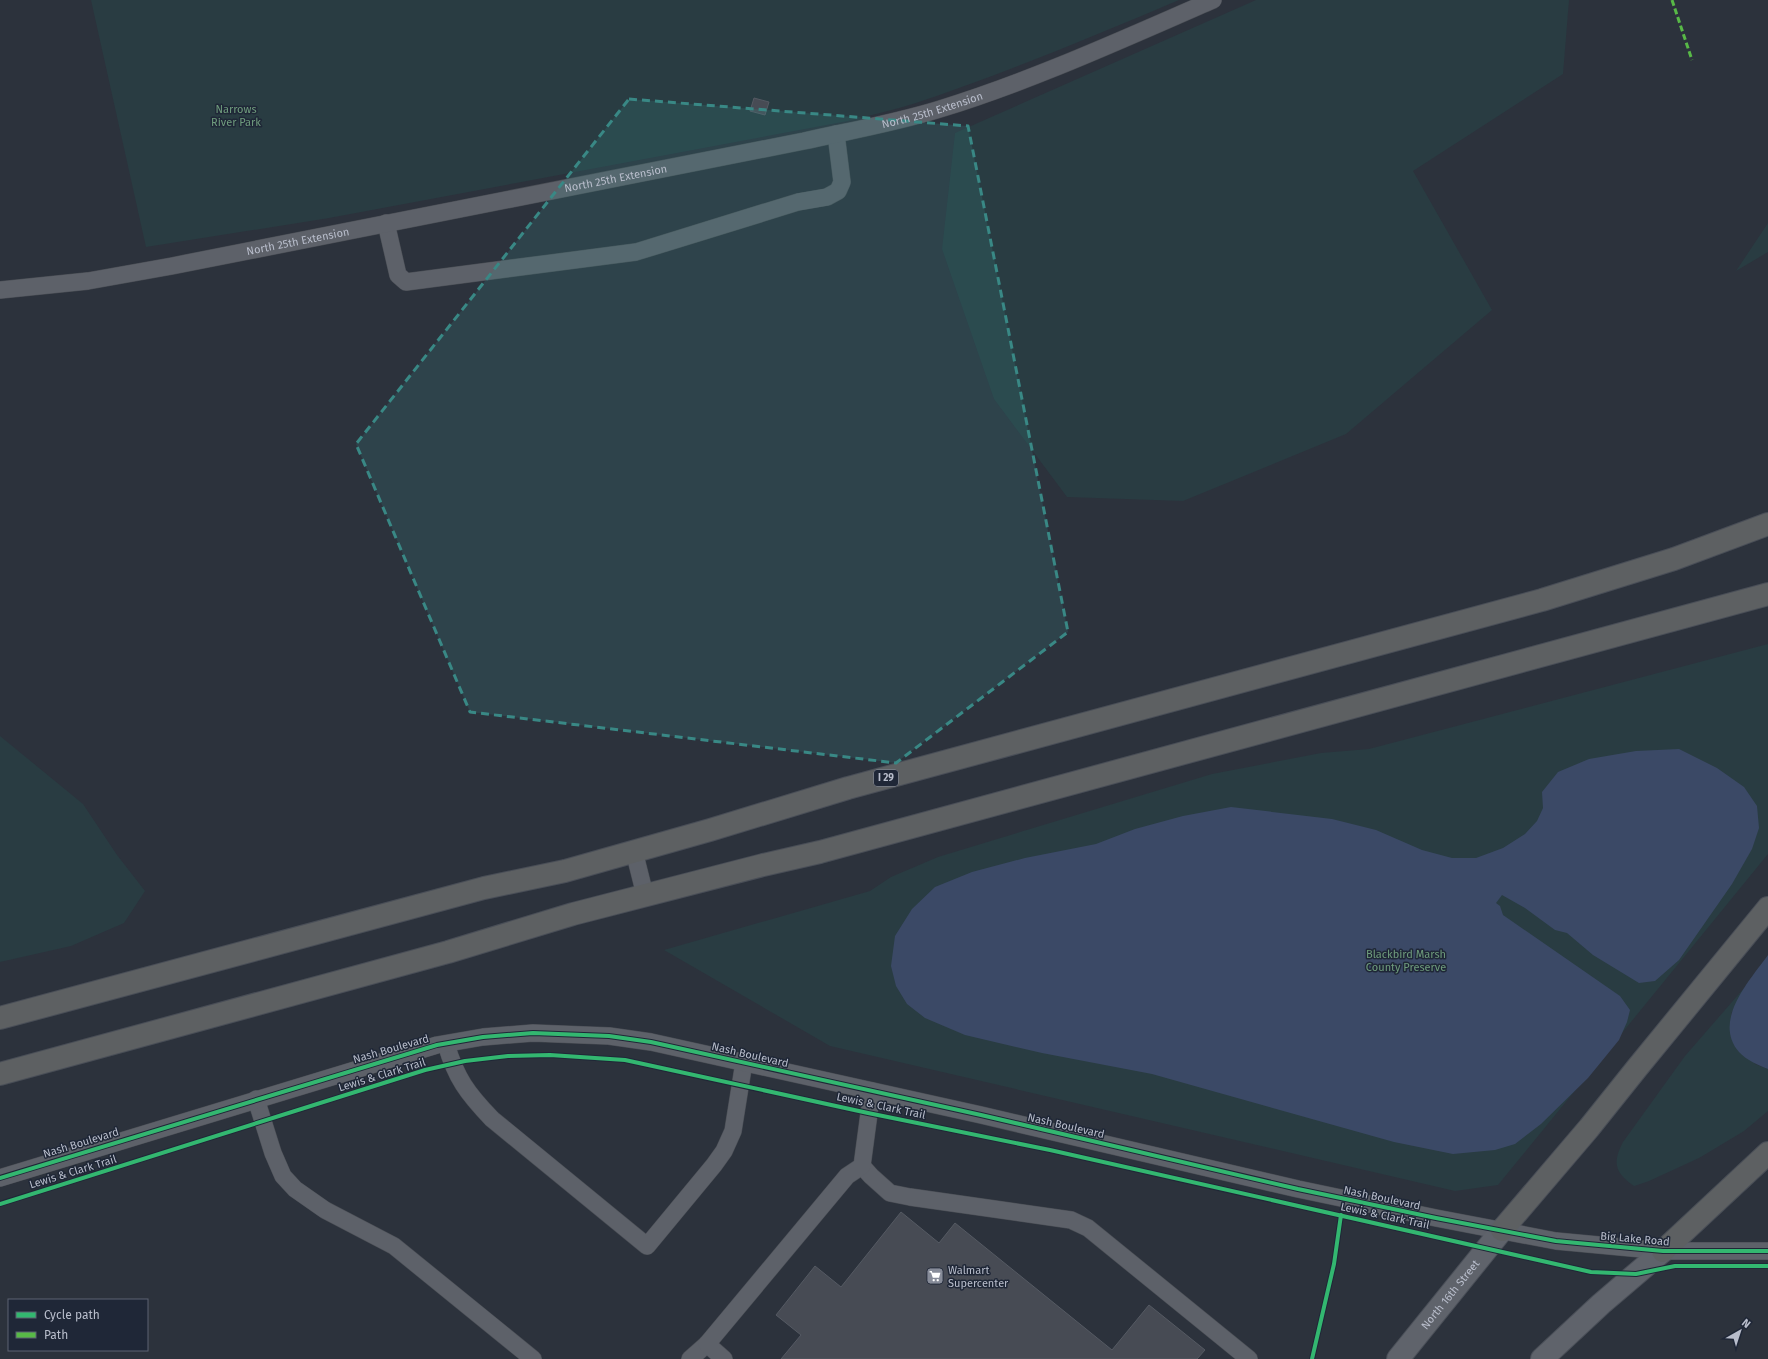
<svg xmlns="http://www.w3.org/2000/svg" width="1768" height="1359" font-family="'Fira Sans',sans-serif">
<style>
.green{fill:#293c42}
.water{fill:#3b4966}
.building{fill:#474b54;stroke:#555a63}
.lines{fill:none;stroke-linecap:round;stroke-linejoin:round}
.minor-casing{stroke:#494d54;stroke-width:18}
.major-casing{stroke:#4a4f58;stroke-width:24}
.highway-casing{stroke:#494e57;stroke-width:24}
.minor{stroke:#5d6169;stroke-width:17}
.major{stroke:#5f636b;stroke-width:22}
.highway{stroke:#5d6062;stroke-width:22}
.quiet{stroke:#58b947;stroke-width:3;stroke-dasharray:6 3;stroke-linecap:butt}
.cycleway-casing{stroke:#1f2737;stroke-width:6}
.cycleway{stroke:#33b770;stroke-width:4}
.marked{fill:#398885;fill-opacity:0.2;stroke:#398885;stroke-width:3;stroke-dasharray:8 5;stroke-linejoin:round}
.labels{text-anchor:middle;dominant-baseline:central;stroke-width:3;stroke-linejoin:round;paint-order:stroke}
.shield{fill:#1f2737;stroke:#8a909f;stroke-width:1}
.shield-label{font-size:10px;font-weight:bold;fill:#b8bdcb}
.park-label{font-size:11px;fill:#6f9c7d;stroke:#1f2737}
.street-label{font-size:11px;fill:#b8bdcb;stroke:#1f2737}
.poi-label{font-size:11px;fill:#b8bdcb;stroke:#1f2737;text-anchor:start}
</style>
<rect width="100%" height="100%" fill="#2c323c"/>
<!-- green -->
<path class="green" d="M91,0h1088c-87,37 -174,73 -263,103 -22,7 -46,12 -68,18l-519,97 -183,29z
M1256,0h313l-6,74 -150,97 79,139 -146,124 -163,67 -116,-4 -73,-98 -52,-150 13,-116z
M1768,223v29l-32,19z
M1768,644v210l-270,331 -43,6 -625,-145 -166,-96 206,-59 21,-14 47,-20 274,-83 109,-21 48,-4z
M0,736l83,68 34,51 28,36 -21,32 -53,23 -71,16z
M1745,987l-14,27 24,50 13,5v42l-24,20 -45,27 -50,23 -15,5c-19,-13 -22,-23 -11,-44l62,-86z"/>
<!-- water -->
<path class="water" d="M1679,749l38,19 27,19 13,19 2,22 -7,21 -20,35 -53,76 -24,21 -16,2 -46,-28 -26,-22 -12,-3 -30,-22 -23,-13 -6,8 4,3 3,9 117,81 10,14 -3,12 -8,18 -31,38 -47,46 -26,20 -20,6 -42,4 -59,-12 -242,-68 -110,-21 -77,-18 -40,-17 -18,-14 -11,-18 -5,-20 4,-30 17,-27 23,-22 37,-15 53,-14 71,-14 39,-15 48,-13 48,-9 101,12 44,11 46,20 30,8h24l27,-10 22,-14 12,-13 6,-13 -1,-16 16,-20 31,-13 47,-8z
M1768,955v114c-10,-4 -22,-9 -29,-17 -27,-31 11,-72 29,-97z"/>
<!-- building -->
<path class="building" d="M754,98l15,4 -4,13 -15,-4z
M901,1212l38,31 16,-20 157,127 37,-45 56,45 -8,9h-416l20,-24 -25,-20 39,-49 26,21z"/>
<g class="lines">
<!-- minor casing -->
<g class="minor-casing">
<g id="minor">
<path d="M386,223l12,52 8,7 230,-30 162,-50 29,-5 11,-6 4,-9 -6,-48"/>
<path id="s1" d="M0,290l88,-9 84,-15 632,-125c45,-10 91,-18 136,-32 94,-29 183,-70 273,-109"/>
<path d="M634,851l11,44"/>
<path d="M446,1044c10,34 21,49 46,75l155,127 67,-81 10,-14 9,-20 11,-69"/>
<path d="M256,1099l17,54 10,23 12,13 30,21 69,36 139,113"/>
<path d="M862,1166l9,10 19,17 20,4 161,23 17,8 161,131"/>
<path d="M0,1178l437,-133 46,-8 50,-4 76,3 42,6 330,73 317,74 138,29 120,23 107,10h105"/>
<path d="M690,1359l17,-15"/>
<path d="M724,1359l-17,-15 140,-168 15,-10 10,-75"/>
</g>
</g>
<!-- major casing -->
<g class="major-casing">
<g id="major">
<path id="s2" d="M1398,1359l104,-129"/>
<path d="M1542,1359l59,-55 62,-53"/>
</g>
</g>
<!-- highway casing -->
<g class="highway-casing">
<path id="highway" d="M0,1018l484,-130 81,-17 145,-41 138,-42 694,-188 132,-41 94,-35
M0,1074l448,-122 125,-38 190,-49 57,-13 948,-258
M1502,1230l87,-102 48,-60 131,-160
M1663,1251l105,-98"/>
</g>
<!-- minor -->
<use href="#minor" class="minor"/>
<!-- major -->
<use href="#major" class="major"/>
<!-- highway -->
<use href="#highway" class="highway"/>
<!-- quiet -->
<path class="quiet" d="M1672,0l20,60"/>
<!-- cycleway casing -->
<g class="cycleway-casing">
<path id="cycleway" d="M0,1178l437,-133 46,-8 50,-4 76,3 42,6 330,73 317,74 138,29 120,23 107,10h105
M0,1204l425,-134 40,-9 43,-5 42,-1 75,5 243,53 182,37 541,122 45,2 39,-8h93
M1312,1359l22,-95 7,-49"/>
</g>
<!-- cycleway -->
<use href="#cycleway" class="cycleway"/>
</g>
<!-- marked area -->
<path class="marked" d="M629,99l339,27 100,506 -172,131 -426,-51 -114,-268z"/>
<!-- icons -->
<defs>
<g id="supermarket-square" transform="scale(0.9)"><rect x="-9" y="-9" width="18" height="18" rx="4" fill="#878c99" stroke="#1f2737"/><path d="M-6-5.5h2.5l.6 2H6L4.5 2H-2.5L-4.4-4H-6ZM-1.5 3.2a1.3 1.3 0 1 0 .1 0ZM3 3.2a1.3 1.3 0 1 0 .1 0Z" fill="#fff"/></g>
</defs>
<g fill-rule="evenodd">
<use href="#supermarket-square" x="935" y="1276"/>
</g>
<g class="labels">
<!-- shield labels -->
<rect class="shield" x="874" y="770" width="24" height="16" rx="3"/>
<g class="shield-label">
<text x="886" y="778">I 29</text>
</g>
<!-- park labels -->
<g class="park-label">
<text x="236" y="109">Narrows<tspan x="236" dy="13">River Park</tspan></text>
<text x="1406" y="954">Blackbird Marsh<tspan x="1406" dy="13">County Preserve</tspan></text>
</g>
<!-- street labels -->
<g class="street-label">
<text stroke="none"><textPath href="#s1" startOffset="950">North 25th Extension</textPath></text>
<text stroke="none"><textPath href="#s1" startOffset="626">North 25th Extension</textPath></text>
<text stroke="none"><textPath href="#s1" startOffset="302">North 25th Extension</textPath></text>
<text transform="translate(391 1049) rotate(-16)">Nash Boulevard</text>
<text transform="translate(750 1055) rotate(13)">Nash Boulevard</text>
<text transform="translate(382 1075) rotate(-17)">Lewis &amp; Clark Trail</text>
<text transform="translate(881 1106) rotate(12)">Lewis &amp; Clark Trail</text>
<text transform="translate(1066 1126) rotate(13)">Nash Boulevard</text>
<text transform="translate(81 1143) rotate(-17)">Nash Boulevard</text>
<text transform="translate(73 1172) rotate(-17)">Lewis &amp; Clark Trail</text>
<text transform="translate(1382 1198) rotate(12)">Nash Boulevard</text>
<text transform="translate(1385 1216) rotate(12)">Lewis &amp; Clark Trail</text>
<text transform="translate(1635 1239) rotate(5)">Big Lake Road</text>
<text stroke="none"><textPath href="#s2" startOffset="83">North 16th Street</textPath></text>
</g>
<!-- poi labels -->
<g class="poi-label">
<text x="948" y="1270">Walmart<tspan x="948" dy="13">Supercenter</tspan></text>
</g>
</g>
<!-- legend -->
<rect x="8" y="1299" width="140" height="52" fill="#1f2737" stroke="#5c6372"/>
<rect x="16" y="1312" width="20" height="6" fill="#33b770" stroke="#5c6372"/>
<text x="44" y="1319" font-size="12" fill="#b8bdcb">Cycle path</text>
<rect x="16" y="1332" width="20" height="6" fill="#58b947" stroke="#5c6372"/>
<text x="44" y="1339" font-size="12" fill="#b8bdcb">Path</text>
<!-- north arrow -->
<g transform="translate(1740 1331) rotate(39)" stroke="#1f2737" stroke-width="3" paint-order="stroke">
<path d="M0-3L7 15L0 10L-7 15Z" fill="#b8bdcb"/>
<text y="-6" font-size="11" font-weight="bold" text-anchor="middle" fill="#b8bdcb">N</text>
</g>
</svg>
